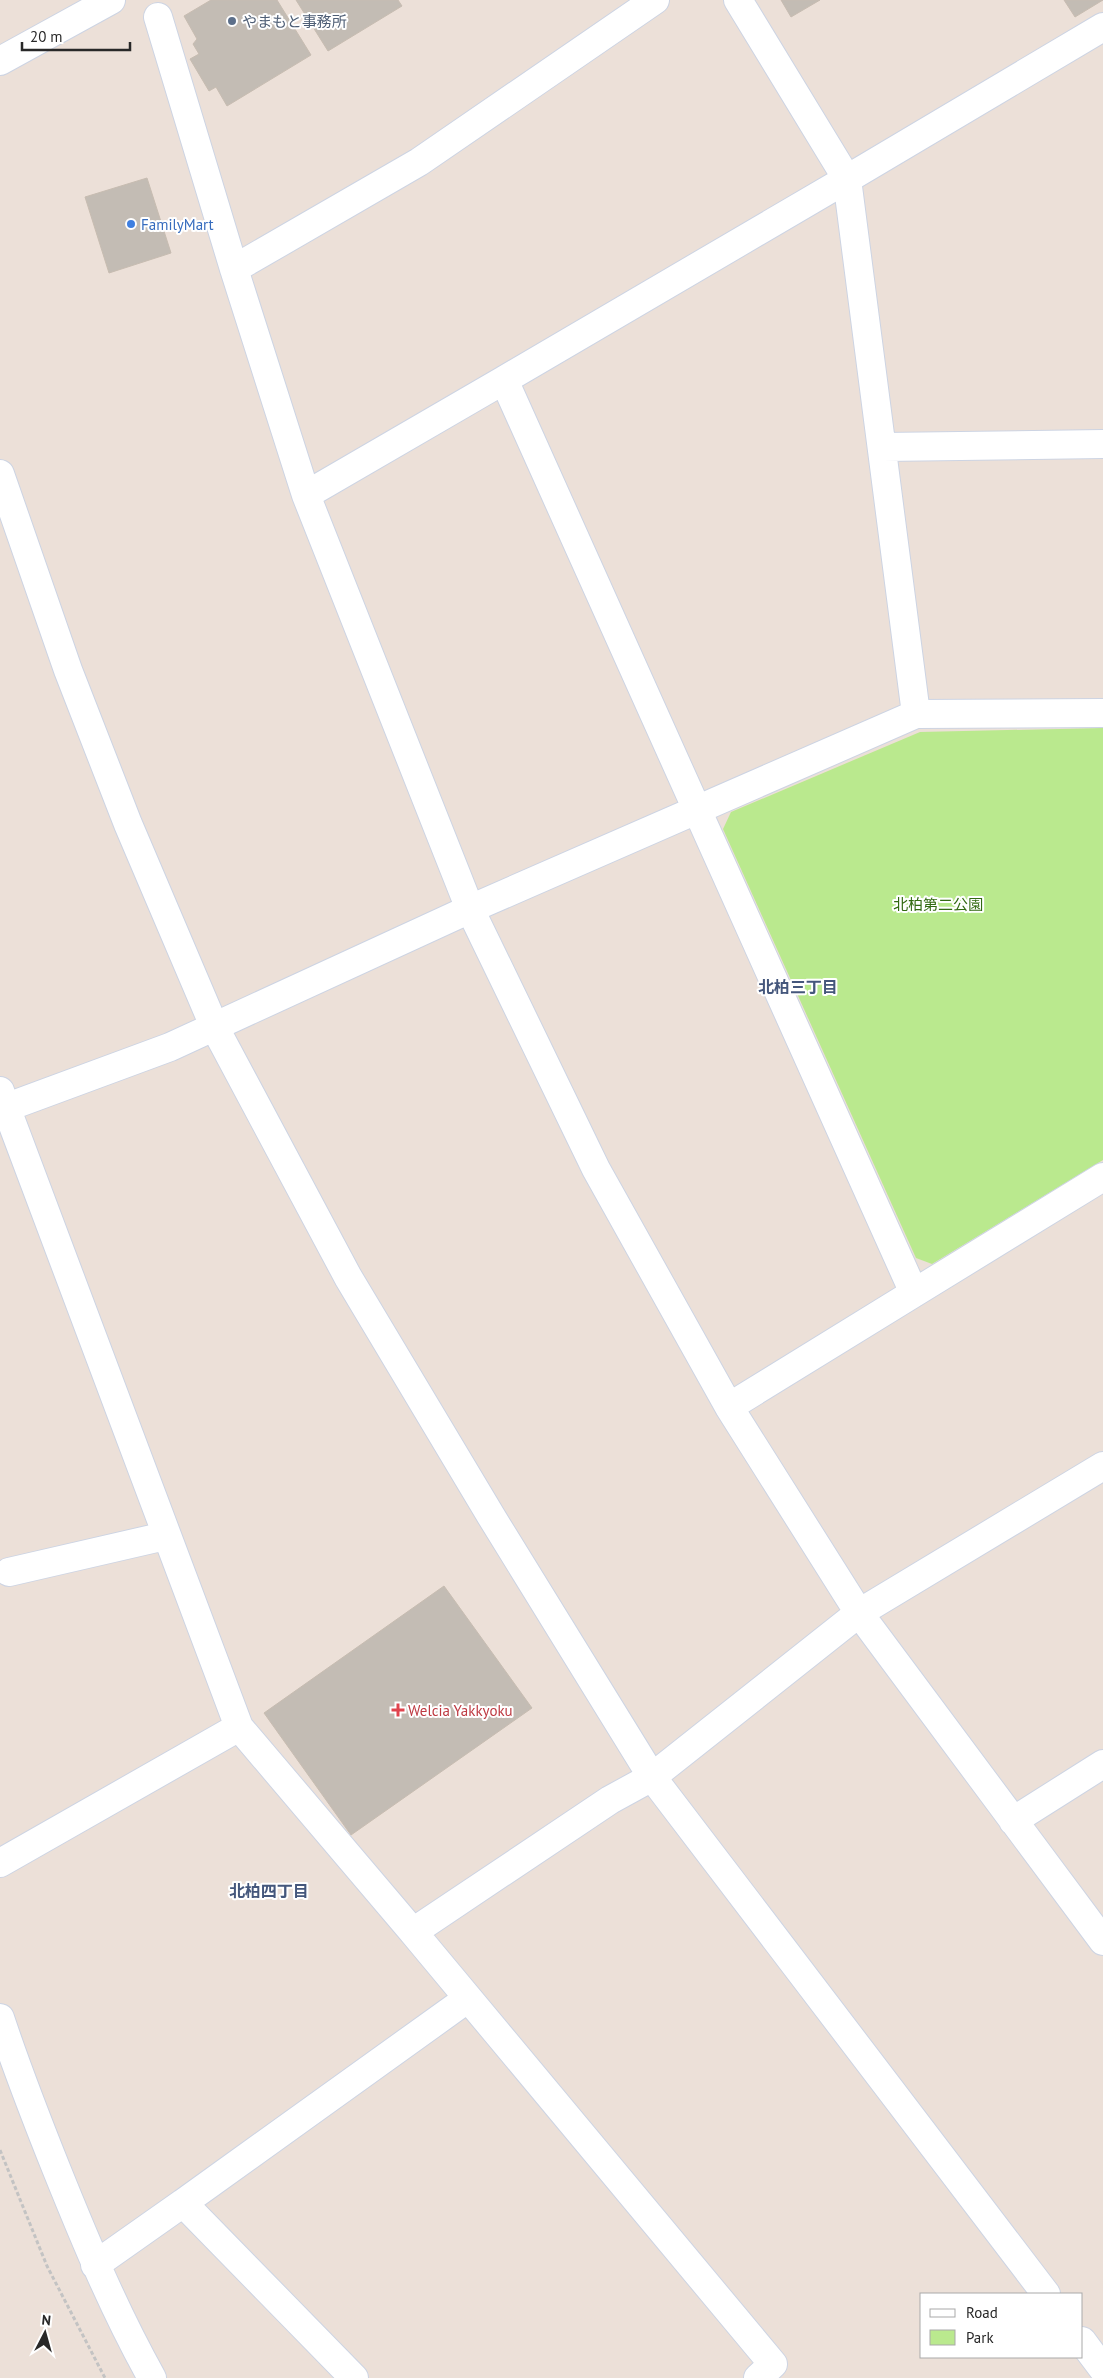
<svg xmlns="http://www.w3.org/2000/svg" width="1103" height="2378" font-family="'PT Sans','Noto Sans JP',sans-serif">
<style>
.green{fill:#bae98e}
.building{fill:#c3bcb4;stroke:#c7bcb1}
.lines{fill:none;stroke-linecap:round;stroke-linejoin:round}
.street-casing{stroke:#cdd4e3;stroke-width:30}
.secondary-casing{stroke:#cdd4e3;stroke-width:30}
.path{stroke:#c3c3c3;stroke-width:3;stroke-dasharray:4 2.5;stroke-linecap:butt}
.street{stroke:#fff;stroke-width:28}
.secondary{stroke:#fff;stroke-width:28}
.service-dot{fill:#5c6f8a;stroke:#fff;stroke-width:2}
.shop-dot{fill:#3f7fe0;stroke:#fff;stroke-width:2}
.health-dot{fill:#e0444e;stroke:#fff;stroke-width:2}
.labels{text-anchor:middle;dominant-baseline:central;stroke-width:4;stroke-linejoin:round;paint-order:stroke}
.service-label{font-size:15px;fill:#4e5e75;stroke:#fff;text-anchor:start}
.shop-label{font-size:15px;fill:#366cbe;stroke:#fff;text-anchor:start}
.park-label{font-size:15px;fill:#326a12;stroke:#fff}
.health-label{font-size:15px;fill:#be3a42;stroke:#fff;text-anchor:start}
.neighbourhood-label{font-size:16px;font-weight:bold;fill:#45577c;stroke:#fff}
</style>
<rect width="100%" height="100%" fill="#ece0d8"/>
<!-- green -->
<path class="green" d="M1103,728v432l-171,104 -16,-6 -193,-429 8,-17 189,-80z"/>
<!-- building -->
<path class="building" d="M211,0h66l34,55 -84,51 -11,-19 -7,4 -19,-32 9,-5 -6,-10 4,-5 -13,-23z
M296,0h102l4,6 -74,45z
M781,0h39l-29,17z
M1064,0h39l-28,17z
M147,178l24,75 -62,20 -24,-76z
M444,1586l88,122 -181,127 -87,-122z"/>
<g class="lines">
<!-- street casing -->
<g class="street-casing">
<path id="street" d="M158,17l76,252 72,226 198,-115 410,913 189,-116
M1103,27l-256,152 69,535 187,-1
M234,269l185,-107 236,-162
M504,380l343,-201 -109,-179
M883,447l220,-3
M306,495l164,414 446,-195
M0,1091l239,636 174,205 197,-132 42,-23 207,-164 244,-147
M5,1108l165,-61 300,-138 126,260 133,238 185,-114
M729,1407l130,206 244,328
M9,1572l156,-36
M1013,1821l90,-57
M0,1863l239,-136
M413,1932l360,432 -15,14
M0,2018c17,51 36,100 56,150 29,72 58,142 96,210
M183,2203l284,-204
M95,2265l88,-62 171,175"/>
</g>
<!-- secondary casing -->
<g class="secondary-casing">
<path id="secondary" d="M0,61l111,-61
M0,474l68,196 60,154 86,202 134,251 143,239 161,261 394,517
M1082,2341l21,28"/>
</g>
<!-- path -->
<path class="path" d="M0,2150l47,116 58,112"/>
<!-- street -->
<use href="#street" class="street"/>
<!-- secondary -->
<use href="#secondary" class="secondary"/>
</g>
<!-- markers -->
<circle class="service-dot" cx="232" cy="21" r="5"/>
<circle class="shop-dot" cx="131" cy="224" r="5"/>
<path class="health-dot" d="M395.5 1702.5h5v5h5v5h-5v5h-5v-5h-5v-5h5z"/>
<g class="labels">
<!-- service labels -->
<g class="service-label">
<text x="242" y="21">やまもと事務所</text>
</g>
<!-- shop labels -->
<g class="shop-label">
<text x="141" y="224">FamilyMart</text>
</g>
<!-- park labels -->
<g class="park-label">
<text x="938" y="904">北柏第二公園</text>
</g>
<!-- health labels -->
<g class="health-label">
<text x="408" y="1710">Welcia Yakkyoku</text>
</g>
<!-- neighbourhood labels -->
<g class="neighbourhood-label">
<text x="798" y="987">北柏三丁目</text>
<text x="269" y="1891">北柏四丁目</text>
</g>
</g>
<!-- legend -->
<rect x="920" y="2293" width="162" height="65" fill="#ffffff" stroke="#a9a9a9"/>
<rect x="930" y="2309" width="25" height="8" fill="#ffffff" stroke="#a9a9a9"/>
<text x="966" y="2318" font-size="15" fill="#282828">Road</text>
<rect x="930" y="2330" width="25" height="15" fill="#bae98e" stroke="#a9a9a9"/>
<text x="966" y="2343" font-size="15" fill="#282828">Park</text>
<!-- north arrow -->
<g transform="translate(45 2333) rotate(6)" stroke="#ffffff" stroke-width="4" paint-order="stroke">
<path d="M0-4L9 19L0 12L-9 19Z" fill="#282828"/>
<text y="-8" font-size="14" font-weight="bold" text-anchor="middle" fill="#282828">N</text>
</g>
<!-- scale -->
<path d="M22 42v8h108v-8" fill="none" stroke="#282828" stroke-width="2.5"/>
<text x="30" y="42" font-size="15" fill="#282828" stroke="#ffffff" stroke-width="4" paint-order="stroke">20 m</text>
</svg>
